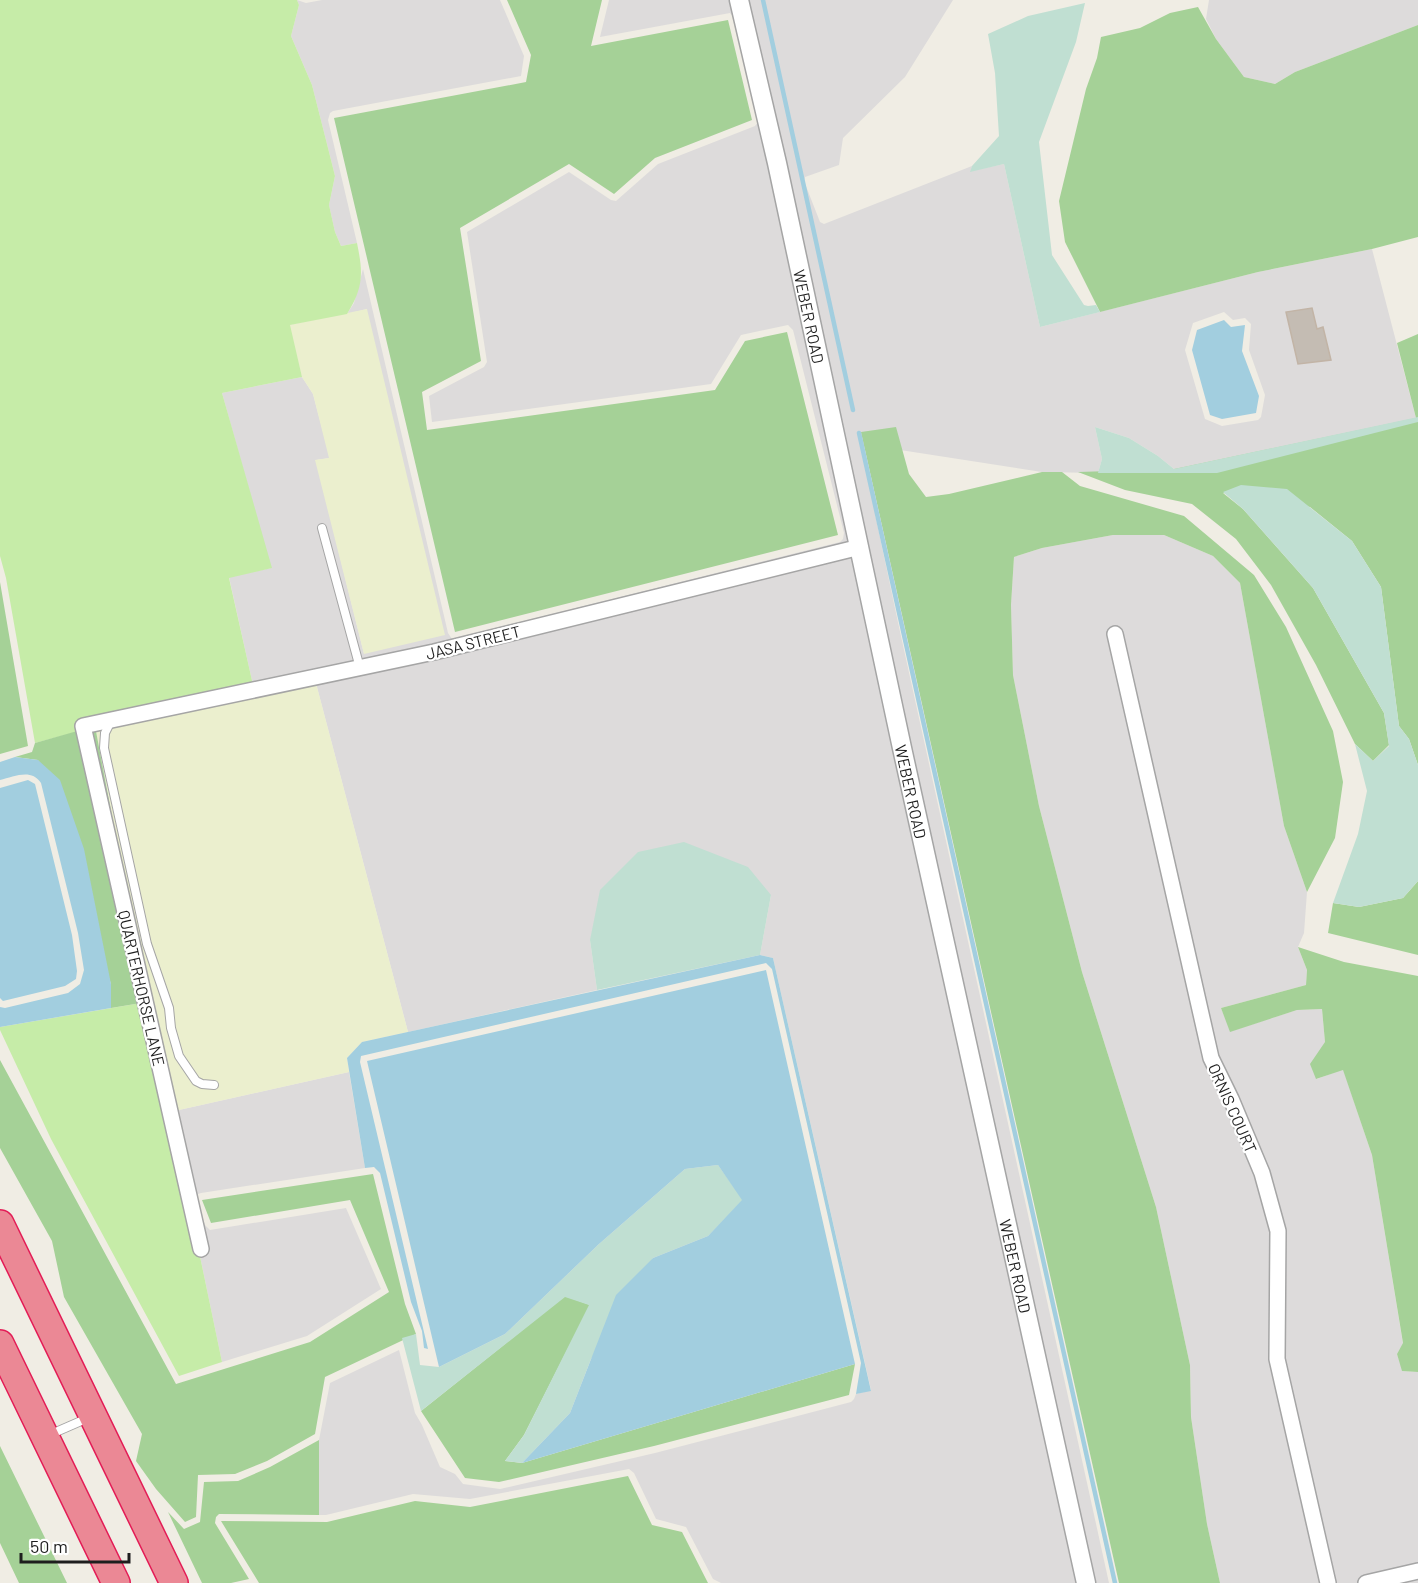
<svg xmlns="http://www.w3.org/2000/svg" width="1418" height="1583" font-family="Barlow,sans-serif">
<style>
.residential{fill:#dddbdb;fill-rule:evenodd}
.farmland{fill:#ebefce}
.grass{fill:#c6eca8}
.forest{fill:#a5d197}
.wetland{fill:#c0dfd2}
.water{fill:#a2cedf}
.lines{fill:none;stroke-linecap:round;stroke-linejoin:round}
.stream{stroke:#a2cedf;stroke-width:4.5}
.building{fill:#c4bcb3;stroke:#c2b4a6;stroke-width:1.5}
.service-casing{stroke:#a5a5a5;stroke-width:10}
.minor-casing{stroke:#a5a5a5;stroke-width:18}
.tertiary-casing{stroke:#a5a5a5;stroke-width:21}
.motorway-casing{stroke:#e31c56;stroke-width:30}
.service{stroke:#fff;stroke-width:8}
.minor{stroke:#fff;stroke-width:15}
.tertiary{stroke:#fff;stroke-width:18}
.motorway{stroke:#eb8895;stroke-width:27}
.labels{text-anchor:middle;dominant-baseline:central;stroke-width:4.5;stroke-linejoin:round;paint-order:stroke}
.street-label{font-size:16px;fill:#1e1e1e;stroke:#fff}
</style>
<rect width="100%" height="100%" fill="#f0ede4"/>
<!-- residential -->
<path class="residential" d="M297,0l9,3 16,-3h178l24,56 -3,20 -188,35 -3,2 -2,7 29,123 -16,3 -6,-14 -6,-27 6,-29 -7,-28 -16,-63 -21,-49 8,-31z
M609,0h123l38,165 308,1418h-357l-8,-4 -27,-52 -30,-8 -22,-46 -5,-4 -159,30 -57,-5 -87,21h-7v-75l11,-57 69,-33 16,63 7,12 18,42 15,7 8,10 37,5 155,-36 196,-51 3,-3 2,-5 15,-4 -98,-432 -13,-3 11,-60 -181,45 7,50 -189,42 -95,-360 -60,13 -24,-108 42,-9 -49,-175 80,-16 11,17 17,64 -14,2 48,194 3,-345 -20,5 7,-11 9,-34 85,364 4,6 388,-97 3,-3 1,-6 -51,-203 -5,-5 -47,10 -30,49 -279,38 -3,-26 55,-29 3,-5 -20,-130 102,-60 42,28 5,1 42,-37 97,-38 3,-4 -24,-104 -4,-5 -130,24z
M747,0h206l-48,77 -62,61 -4,27 -34,12 -1,4 16,41 4,2 148,-58 -1,5 33,-7 36,163 218,-55 114,-23 44,169 -242,51 -16,-13 -29,-18 -34,-11 7,32 -4,14 -56,-1 -174,-27 -5,4 14,64 -2,1 24,113 210,956h-16zM1224,312l9,8 12,-2 6,6 -2,26 16,45 -4,22 -3,3 -36,6 -17,-7 -20,-69 8,-27z
M1209,0h209v25l-123,47 -20,12 -31,-7 -28,-38 -10,-20z
M1113,535h51l49,21 27,27 44,243 23,66 -3,41 -6,14 9,23 -1,15 -85,23 10,23 66,-21 25,-1 3,33 -8,37 26,-10 29,86 31,189 -6,10 6,17 15,1v211h-198l-13,-59 -16,-107 -1,-52 -34,-158 -74,-235 -43,-166 -26,-131 -2,-70 3,-48 28,-9z
M349,1072l16,96 -164,25 -3,1 -2,6 9,25 5,5 136,-22 35,81 -74,47 -85,26 -52,-250z"/>
<!-- farmland -->
<path class="farmland" d="M367,309l78,326 -81,19 -49,-194 14,-2 -16,-64 -11,-17 -13,-52z
M313,672l95,360 -46,10 -15,16 2,14 -179,40 -23,-110 -52,-276z"/>
<!-- grass -->
<path class="grass" d="M0,0h297l2,5 -8,31 21,49 16,63 7,28 -6,29 6,27 6,14 16,-3c6,29 7,44 -10,71l-57,11 12,52 -80,16 50,175 -43,10 24,107 -218,58 -29,-165 -6,-22z
M147,1002l75,360 -43,14 -128,-237 -51,-109v-3z"/>
<!-- forest -->
<path class="forest" d="M507,0h95l-11,46 137,-26 24,100 -97,38 -41,36 -45,-30 -109,64 21,133 -59,31 5,38 288,-40 30,-49 42,-9 51,203 -383,97 -121,-514 192,-36 5,-27z
M1198,7l18,32 28,38 31,7 20,-12 123,-47v212l-46,12 -114,23 -158,40 -35,-70 -6,-41 27,-112 11,-31 4,-21 39,-9 30,-15z
M1418,334v431l-9,-26 -10,-13 -18,-139 -29,-46 -42,-34 -87,-14 20,16 70,79 71,125 5,32 -16,16 -18,-17 -39,-79 -45,-80 -35,-46 -44,-35 -67,-14 -47,-18 96,-3 242,-51 -19,-75z
M896,427l13,47 17,23 23,-3 93,-22h20l18,14 104,30 70,59 32,52 47,104 10,51 -8,56 -28,54 -23,-66 -44,-243 -27,-27 -49,-21h-51l-71,13 -28,9 -3,48 2,70 26,131 43,166 74,235 34,158 1,52 16,107 13,59h-101l-258,-1151z
M0,582l28,164 -28,8z
M95,726l52,276 -36,6v-24l-73,-224 -23,-3 17,-5 3,-9z
M1418,881v74l-90,-22 5,-30 26,4 44,-9z
M1298,947l46,15 74,14v396l-16,-1 -5,-17 6,-11 -31,-188 -29,-85 -27,9 -6,-15 15,-22 -3,-33 -25,1 -67,22 -9,-24 85,-23 1,-15z
M0,1060l176,324 134,-42 79,-50 -39,-92 -139,23 -9,-23 171,-26 32,130 11,30 -91,43 -10,57 -48,27 -32,13 -37,1 -2,42 -11,5 -29,-33 -20,-28 6,-27 -78,-137 -12,-56 -52,-93z
M565,1296l25,9 -66,130 -19,26 17,2 333,-99 -6,31 -195,51 -155,36 -34,-4 -44,-67z
M319,1440v75l-100,-1 -3,3 -1,6 34,56 -18,4h-29l-34,-71 16,17 16,-7 4,-40 34,-1 32,-14z
M0,1446l67,137h-48l-19,-40z
M628,1476l24,49 30,7 26,51h-449l-38,-62 106,1 88,-21 55,6z"/>
<!-- wetland -->
<path class="wetland" d="M1085,3l-9,39 -37,100 13,113 32,50 4,1 8,-1 4,7 -60,15 -36,-163 -34,8 2,-6 27,-30 -4,-63 -7,-39 40,-18z
M1418,417v5l-201,51h-119l4,-14 -7,-32 34,11 29,18 16,13z
M1241,485l46,4 65,52 29,46 18,139 10,13 9,26v116l-15,17 -44,9 -26,-4 25,-69 9,-43 -12,-47 18,17 16,-15 -5,-33 -71,-125 -70,-79 -20,-17z
M684,842l64,25 23,28 -11,60 -163,35 -7,-50 10,-50 38,-38z
M718,1165l25,35 -35,36 -55,22 -62,101 -21,54 -48,50 -17,-2 19,-26 65,-130 -24,-8 -144,114 -19,-73 14,-4 4,31 19,2 66,-33 94,-90 86,-75z"/>
<!-- water -->
<path class="water" d="M1224,320l7,7 14,-2 -3,26 17,45 -3,17 -34,6 -12,-4 -18,-65 5,-20z
M15,757l23,3 22,20 24,69 27,135v24l-111,19v-20l5,1 63,-15 12,-9 4,-14 -6,-37 -37,-150c-10,-15 -27,-6 -41,-3v-18z
M28,780l7,4 37,151 5,36 -1,8 -11,7 -62,15 -3,-3v-210z
M760,955l13,3 98,433 -15,3 5,-31 -89,-394 -6,-6 -405,93 -1,6 68,287 -4,-1 -2,-17 -11,-29 -31,-129 -6,-6 -9,1 -18,-110 15,-16z
M766,970l89,394 -333,99 48,-50 46,-118 37,-37 55,-22 34,-36 -24,-35 -33,4 -86,75 -94,90 -66,33 -72,-306z"/>
<g class="lines">
<!-- stream -->
<path class="stream" d="M763,0l90,410
M859,433l256,1150"/>
</g>
<!-- building -->
<path class="building" d="M1312,308l5,21 6,-2 8,33 -33,4 -12,-52z"/>
<g class="lines">
<!-- service casing -->
<g class="service-casing">
<path id="service" d="M322,528l38,140
M111,721l-6,12 -1,15 43,196 22,64 2,20 8,28 17,25 6,3 12,1
M49,1435l39,-17"/>
</g>
<!-- minor casing -->
<g class="minor-casing">
<path id="minor" d="M1115,634l96,424 20,41 31,74 16,58 -1,128 51,224
M201,1249l-118,-523 351,-74 426,-105
M1366,1583l52,-12"/>
</g>
<!-- tertiary casing -->
<g class="tertiary-casing">
<g id="tertiary">
<path id="s1" d="M739,0l38,163 125,585 184,835"/>
</g>
</g>
<!-- motorway casing -->
<g class="motorway-casing">
<path id="motorway" d="M0,1224l174,359
M0,1344l116,239"/>
</g>
<!-- service -->
<use href="#service" class="service"/>
<!-- minor -->
<use href="#minor" class="minor"/>
<!-- tertiary -->
<use href="#tertiary" class="tertiary"/>
<!-- motorway -->
<use href="#motorway" class="motorway"/>
</g>
<g class="labels">
<!-- street labels -->
<g class="street-label">
<text stroke="none"><textPath href="#s1" startOffset="324">WEBER ROAD</textPath></text>
<text transform="translate(473 642) rotate(-14)">JASA STREET</text>
<text stroke="none"><textPath href="#s1" startOffset="810">WEBER ROAD</textPath></text>
<text transform="translate(142 988) rotate(77)">QUARTERHORSE LANE</text>
<text transform="translate(1233 1108) rotate(66)">ORNIS COURT</text>
<text stroke="none"><textPath href="#s1" startOffset="1296">WEBER ROAD</textPath></text>
</g>
</g>
<!-- scale -->
<path d="M21 1553v9h108v-9" fill="none" stroke="#1e1e1e" stroke-width="3"/>
<text x="30" y="1553" font-size="18" fill="#1e1e1e" stroke="#ffffff" stroke-width="4.5" paint-order="stroke">50 m</text>
</svg>
